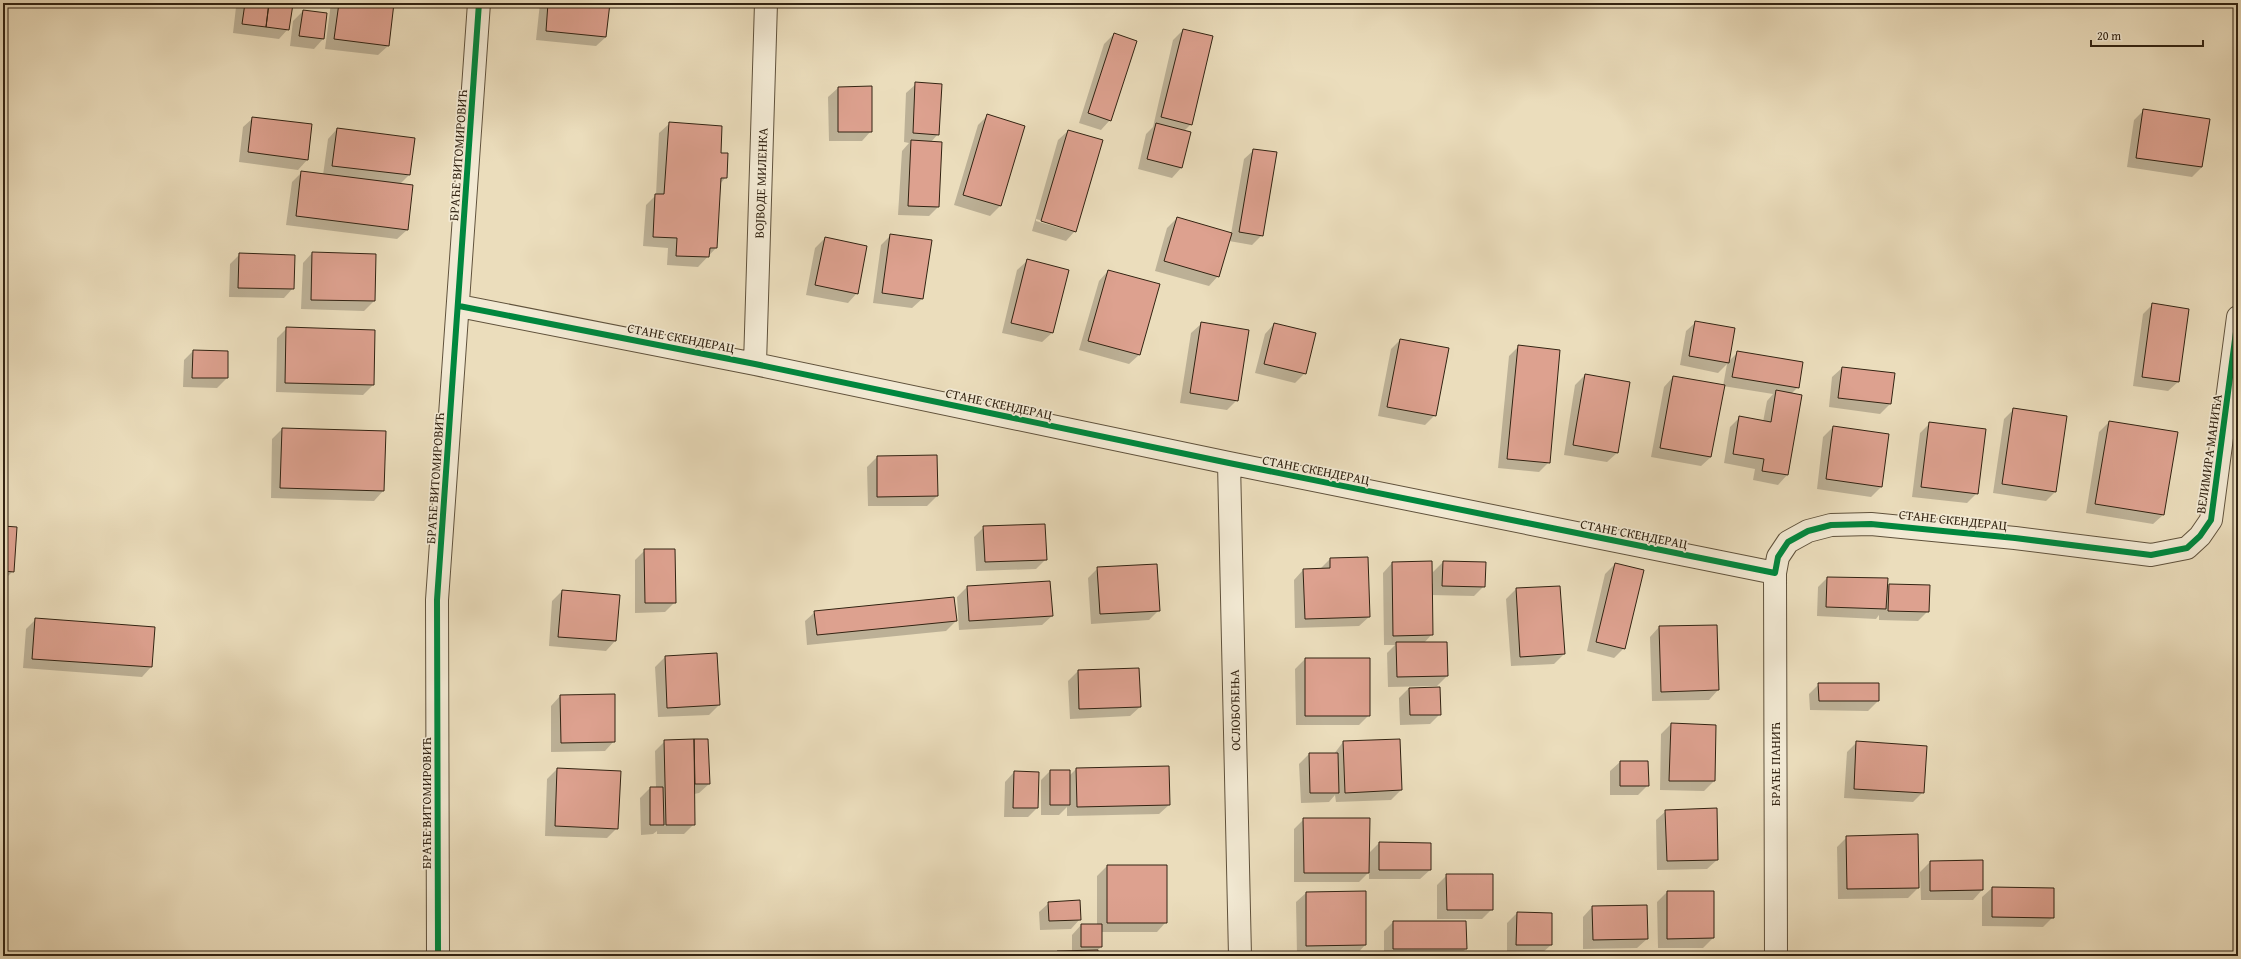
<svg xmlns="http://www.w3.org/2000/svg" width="2241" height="959" font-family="'Gentium Book Plus',serif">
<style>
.shadow{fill:#0003;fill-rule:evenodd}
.building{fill:#dda18f;stroke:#322312}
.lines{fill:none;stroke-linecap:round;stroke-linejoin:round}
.minor-casing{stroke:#60523c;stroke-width:24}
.minor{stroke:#f2e9d3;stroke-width:22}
.cycleway-casing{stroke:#f2e9d3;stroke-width:8}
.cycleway{stroke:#00873e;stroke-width:6}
.labels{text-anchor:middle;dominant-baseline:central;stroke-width:3.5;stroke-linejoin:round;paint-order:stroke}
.street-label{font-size:13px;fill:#322312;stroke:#f2e9d3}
</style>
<rect width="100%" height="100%" fill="#ebddbc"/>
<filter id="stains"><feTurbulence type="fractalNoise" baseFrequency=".005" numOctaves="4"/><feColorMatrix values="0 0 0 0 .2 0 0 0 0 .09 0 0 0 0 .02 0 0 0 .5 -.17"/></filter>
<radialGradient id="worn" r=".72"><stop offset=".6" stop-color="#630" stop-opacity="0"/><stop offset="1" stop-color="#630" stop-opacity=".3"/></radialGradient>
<!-- shadow -->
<path class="shadow" d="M240,3l52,2 -4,24 -9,10 -46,-6 3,-26z
M331,3h62l-5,43 -10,9 -53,-6z
M540,3h69l-3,34 -10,9 -60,-6z
M1811,3h21l-3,3z
M303,11l20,28 -9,10 -24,-3 3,-25z
M1183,30l8,94 -7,7 -3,37 -9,10 -34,-9 8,-35 7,-7 20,-87z
M1114,34l-4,86 -9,10 -22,-7 25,-79z
M916,84l22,50 -7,8 7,65 -9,9 -31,-1 4,-64 7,-8 -5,-1 2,-49z
M838,88l33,43 -9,10h-33l-1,-44z
M2144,110l65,10 -7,47 -10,10 -65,-10 7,-47z
M988,115l36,11 -24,80 -10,10 -36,-11 24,-80z
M253,118l54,42 -9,10 -59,-8 4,-35z
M669,124l51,30 6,23 -6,7 -4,64 -18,19 -31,-2 1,-17 -25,-2 3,-41 10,-10 3,-62z
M337,129l77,10 -5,36 -9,9 7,46 -10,9 -111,-14 6,-43 10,-10 21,3 5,-36z
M1068,131l7,100 -9,10 -34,-10 26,-91zM1036,219l35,10v2l-35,-10z
M1254,150l8,85 -10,10 -23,-4 -11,35 -9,10 -54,-15 12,-43 10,-10 54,16 13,-75z
M891,235l31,64 -10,9 -39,-5 8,-58z
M825,238l32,55 -9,10 -42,-8 9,-47z
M312,253l62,48 -10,10 -63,-2 2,-46z
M240,254l53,34 -9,10 -55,-1 1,-33z
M1027,261l25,72 -10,9 -40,-9 15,-63z
M1108,271l31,84 -10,9 -50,-14 20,-69z
M2153,304l25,78 -10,9 -35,-5 10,-72z
M1696,322l32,40 9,-9 61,34 -7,7 10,1 -14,80 -9,10 -25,-5 2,-11 -31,-6 6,-36 10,-10 23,5 4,-21 6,-7 -50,-8 -12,71 -10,9 -50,-9 13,-70 9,-10 50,9 4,-22 -9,9 -38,-8 6,-34z
M1201,324l36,76 -10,10 -47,-7 11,-70z
M1274,324l31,49 -10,10 -40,-10 10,-39z
M287,328l86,57 -10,10 -87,-3 1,-54z
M1400,340l35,75 -10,10 -47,-9 13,-67z
M1519,346l30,116 -10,10 -41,-4 11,-112z
M193,351l34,27 -10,10 -34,-1 1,-27z
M1842,368l48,36 -10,10 -51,-7 3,-30z
M1585,375l32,78 -10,9 -43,-7 11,-70z
M2014,409l41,83 -9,9 -53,-8 11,-74z
M2109,422l54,93 -10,9 -67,-11 13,-81z
M1930,423l47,70 -10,10 -55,-6 8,-64z
M1833,427l54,8 -6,52 -10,10 -54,-8 6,-52z
M282,429l103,3 -2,59 -9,10 -103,-3 1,-59z
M936,456l1,40 -10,10h-59l-1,-39 10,-10z
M3,527l10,44 -10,10z
M984,527l62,32 -10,10 -60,2 -2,-34z
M645,550l30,52 -10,10 -30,1v-53z
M1330,559l39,58 -10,9 -64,2 -1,-48 9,-10 17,-1z
M1443,562l41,24 -10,10 -43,-1 1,39 -8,9 23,33 -10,10 -49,1 -1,-34 8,-8h-11l-1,-72 9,-10 41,21v-12z
M1615,564l9,84 -10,10 -27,-7 18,-77z
M1098,568l61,42 -10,10 -58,4 -3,-46z
M1827,578l59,10 3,-3 40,1 -1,25 -10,10 -39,-1v-5l-3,4 -59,-3 1,-29z
M967,587l85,29 -10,9 -83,5 -2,-33z
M1516,589l48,65 -10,10 -43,2 -5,-67z
M562,591l53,50 -9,10 -57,-5 3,-45z
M815,612l141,9 -10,10 -139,14 -2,-24z
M36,619l115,48 -9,10 -119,-9 3,-39z
M1659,627l59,63 -9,10 -57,1 -2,-64z
M716,655l3,50 -10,10 -51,2 -3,-50 10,-10z
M1305,659l64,56 -10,10h-63l-1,-56z
M1078,671l62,36 -10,9 -60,3 -2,-38z
M1819,684l59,17 -10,10 -58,-1 -1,-16z
M1409,688l31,26 -10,10 -30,1 -1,-27z
M560,696l54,45 -9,10 -54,1v-46z
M1671,724l44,2 -1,55 -10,10 -44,-1 1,-56z
M707,740l2,44 -10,9 -5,1v30l-10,10h-27v-3l-4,3 -12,1 -1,-37 10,-10h6l-1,-37 10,-10z
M1343,742l58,48 -10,10 -55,2 -1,-7 -6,7 -28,1 -2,-39 10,-10h25z
M1856,743l67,49 -10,10 -69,-4 3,-46z
M1620,762h27l1,23 -10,10h-28v-24z
M557,769l60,59 -10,10 -62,-2 2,-57z
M1076,769l93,36 -10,9 -92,2v-9l-8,8h-18v-35l9,-9 19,5z
M1014,772l23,36 -9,9h-24l1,-35z
M1666,811l51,49 -10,9 -50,1 -1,-50z
M1304,819l64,35 11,-11 51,1v26l-10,9h-51v-7l-10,10h-65v-53z
M1847,837l71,51 -10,10 -70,1 -1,-52z
M1930,862l52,28 -9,10h-52l-1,-28z
M1107,866l59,56 -9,10h-56v15l-4,4v5h-44l4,-4h15v-17l9,-10h16v-49z
M1447,875l45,34 -10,10h-45v-34z
M1992,888l61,29 -10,10 -61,-1v-29z
M1667,892l46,46 -10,10h-45l-1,-46z
M1306,893l59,52 -9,10h-59l-1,-53z
M1049,903l31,16 -9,10 -31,1 -1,-18z
M1592,907l55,32 -10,9 -54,1v-32z
M1517,913l34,1v31l-10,9h-34v-31z
M1393,922l73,27 -8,7h-74v-25z"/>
<!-- building -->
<path class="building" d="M245,3h24l-3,24 -24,-3z
M269,3l24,1 -4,26 -23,-3z
M339,3h55l-5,43 -55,-7z
M548,3h62l-4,34 -60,-6z
M303,10l24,3 -3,26 -25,-3z
M1183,29l30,7 -21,89 -31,-8z
M1114,33l23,8 -26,80 -23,-8z
M915,82l27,2 -3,51 -26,-2z
M872,86v46h-34v-45z
M2143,109l67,10 -8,48 -66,-9z
M987,114l38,12 -24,80 -38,-11z
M252,117l60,7 -4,36 -60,-8z
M669,122l53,4 -1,27h7l-1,25h-6l-4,70h-7l-1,9 -33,-1 1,-18 -24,-1 2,-43h9z
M1156,123l35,9 -9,36 -35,-9z
M337,128l78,10 -5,37 -78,-9z
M1068,130l35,10 -27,92 -35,-11z
M911,140l31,2 -3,65 -31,-1z
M1253,149l24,3 -14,84 -24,-4z
M301,171l112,14 -5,45 -112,-14z
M1177,217l55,16 -13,44 -55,-16z
M890,234l42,6 -9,59 -41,-6z
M825,237l42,9 -9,48 -43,-9z
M312,252l64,2 -1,47 -64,-1z
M239,253l56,2 -1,34 -56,-1z
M1027,259l42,11 -16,63 -42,-10z
M1108,270l52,14 -20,71 -52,-14z
M2152,303l37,6 -10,73 -37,-5z
M1695,321l40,7 -6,35 -40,-7z
M1201,322l48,8 -11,71 -48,-8z
M1274,323l42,10 -10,41 -42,-10z
M286,327l89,3 -1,55 -89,-2z
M1400,339l49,9 -13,68 -49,-9z
M1518,345l42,5 -10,113 -43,-4z
M193,350l35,1v27h-36z
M1737,351l66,11 -4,26 -67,-11z
M1842,367l53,6 -4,31 -53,-6z
M1585,374l45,8 -12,71 -45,-8z
M1673,376l52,9 -14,72 -51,-9z
M1776,390l26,5 -14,80 -26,-4 2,-12 -31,-5 6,-38 32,6z
M2013,408l54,8 -11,76 -54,-8z
M2109,421l69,11 -14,83 -69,-11z
M1929,422l57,7 -8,65 -57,-7z
M1833,426l56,8 -7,53 -56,-8z
M282,428l104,3 -2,60 -104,-3z
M937,455l1,41 -61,1v-41z
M1045,524l2,36 -62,2 -2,-36z
M3,526l14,1 -3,45 -11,-1z
M644,549h31l1,54h-31z
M1368,557l2,60 -65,2 -2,-50 27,-1v-10z
M1432,561l1,74 -40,1 -1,-74z
M1443,561l43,1 -1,25 -43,-1z
M1615,563l29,7 -19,79 -29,-7z
M1157,564l3,47 -60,3 -3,-47z
M1827,577l61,1 -2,31 -60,-2z
M1050,581l3,35 -84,5 -2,-35z
M1889,584l41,1 -1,27 -41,-1z
M1560,586l5,68 -45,3 -4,-69z
M562,590l58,5 -4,46 -58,-4z
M954,597l3,24 -140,14 -3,-24z
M35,618l120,9 -3,40 -120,-8z
M1717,625l2,65 -58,2 -2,-66z
M1396,642h51l1,34 -51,1z
M717,653l3,52 -53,3 -2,-52z
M1305,658h65v58h-65z
M1139,668l2,39 -62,2 -1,-39z
M1818,683h61v18h-60z
M1440,687l1,28h-31l-1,-27z
M615,694v48l-54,1 -1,-48z
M1671,723l45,2 -1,56h-46z
M694,739h14l2,45h-15z
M694,739l1,86h-29l-2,-85z
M1400,739l2,51 -57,3 -2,-52z
M1856,741l71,5 -3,47 -70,-4z
M1309,753h29l1,40h-29z
M1620,761h28l1,25h-29z
M1169,766l1,39 -93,2 -1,-39z
M557,768l64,3 -3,58 -63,-3z
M1050,770h20v35h-20z
M1014,771l25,1 -1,36h-25z
M650,787h13l1,38h-14z
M1717,808l1,52 -51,1 -2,-51z
M1303,818h67l-1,55h-65z
M1918,834l1,54 -72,1 -1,-53z
M1379,842l52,1v27h-52z
M1983,860v30l-53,1v-30z
M1107,865h60v58h-60z
M1446,874h47v36h-46z
M1992,887l62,1v30l-62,-1z
M1366,891v54l-60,1v-54z
M1667,891h47v47l-47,1z
M1080,900l1,20 -32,1 -1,-19z
M1647,905l1,34 -55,1 -1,-34z
M1517,912l35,1v32h-36z
M1393,921h73l1,28h-74z
M1081,924h21v23h-21z
M1098,950v6h-41v-5z"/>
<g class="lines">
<!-- minor casing -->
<g class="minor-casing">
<path id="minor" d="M459,306l296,58 474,99 546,110 3,-16 10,-15 20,-11 23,-6 40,-1 144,14 136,17 36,-7 13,-12 11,-16 27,-203
M755,364l11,-361
M1229,463l11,493
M1775,573l1,383
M438,956l-1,-356 42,-597"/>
</g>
<!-- minor -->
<use href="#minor" class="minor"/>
<!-- cycleway casing -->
<g class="cycleway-casing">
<path id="cycleway" d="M459,306l296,58 474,99 546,110 3,-16 10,-15 20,-11 23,-6 40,-1 144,14 136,17 36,-7 13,-12 11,-16 27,-203
M438,956l-1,-356 42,-597"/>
</g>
<!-- cycleway -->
<use href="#cycleway" class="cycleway"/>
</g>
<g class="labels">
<!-- street labels -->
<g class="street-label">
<text transform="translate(458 155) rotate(-86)">БРАЋЕ ВИТОМИРОВИЋ</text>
<text transform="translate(761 183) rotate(-88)">ВОЈВОДЕ МИЛЕНКА</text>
<text transform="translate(681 338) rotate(11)">СТАНЕ СКЕНДЕРАЦ</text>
<text transform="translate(999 404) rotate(12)">СТАНЕ СКЕНДЕРАЦ</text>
<text transform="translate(2209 454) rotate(-82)">ВЕЛИМИРА МАНИЋА</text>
<text transform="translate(1316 470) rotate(11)">СТАНЕ СКЕНДЕРАЦ</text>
<text transform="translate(435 478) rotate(-86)">БРАЋЕ ВИТОМИРОВИЋ</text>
<text transform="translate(1953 520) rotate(6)">СТАНЕ СКЕНДЕРАЦ</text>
<text transform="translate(1634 534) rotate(11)">СТАНЕ СКЕНДЕРАЦ</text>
<text transform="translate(1235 710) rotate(-91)">ОСЛОБОЂЕЊА</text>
<text transform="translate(1775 764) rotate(-90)">БРАЋЕ ПАНИЋ</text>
<text transform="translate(426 803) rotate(-90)">БРАЋЕ ВИТОМИРОВИЋ</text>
</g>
</g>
<!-- margin -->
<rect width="2241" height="959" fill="none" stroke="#ebddbc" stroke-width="16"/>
<rect x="4" y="4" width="2233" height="951" fill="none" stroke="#322312" stroke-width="2"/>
<rect x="8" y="8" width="2225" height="943" fill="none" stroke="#322312"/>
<!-- scale -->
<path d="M2091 40v6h112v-6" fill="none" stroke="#322312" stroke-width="2"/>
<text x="2097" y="40" font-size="12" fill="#322312" stroke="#f2e9d3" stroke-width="3" paint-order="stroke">20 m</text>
<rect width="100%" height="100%" filter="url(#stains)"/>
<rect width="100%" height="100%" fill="url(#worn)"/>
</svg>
